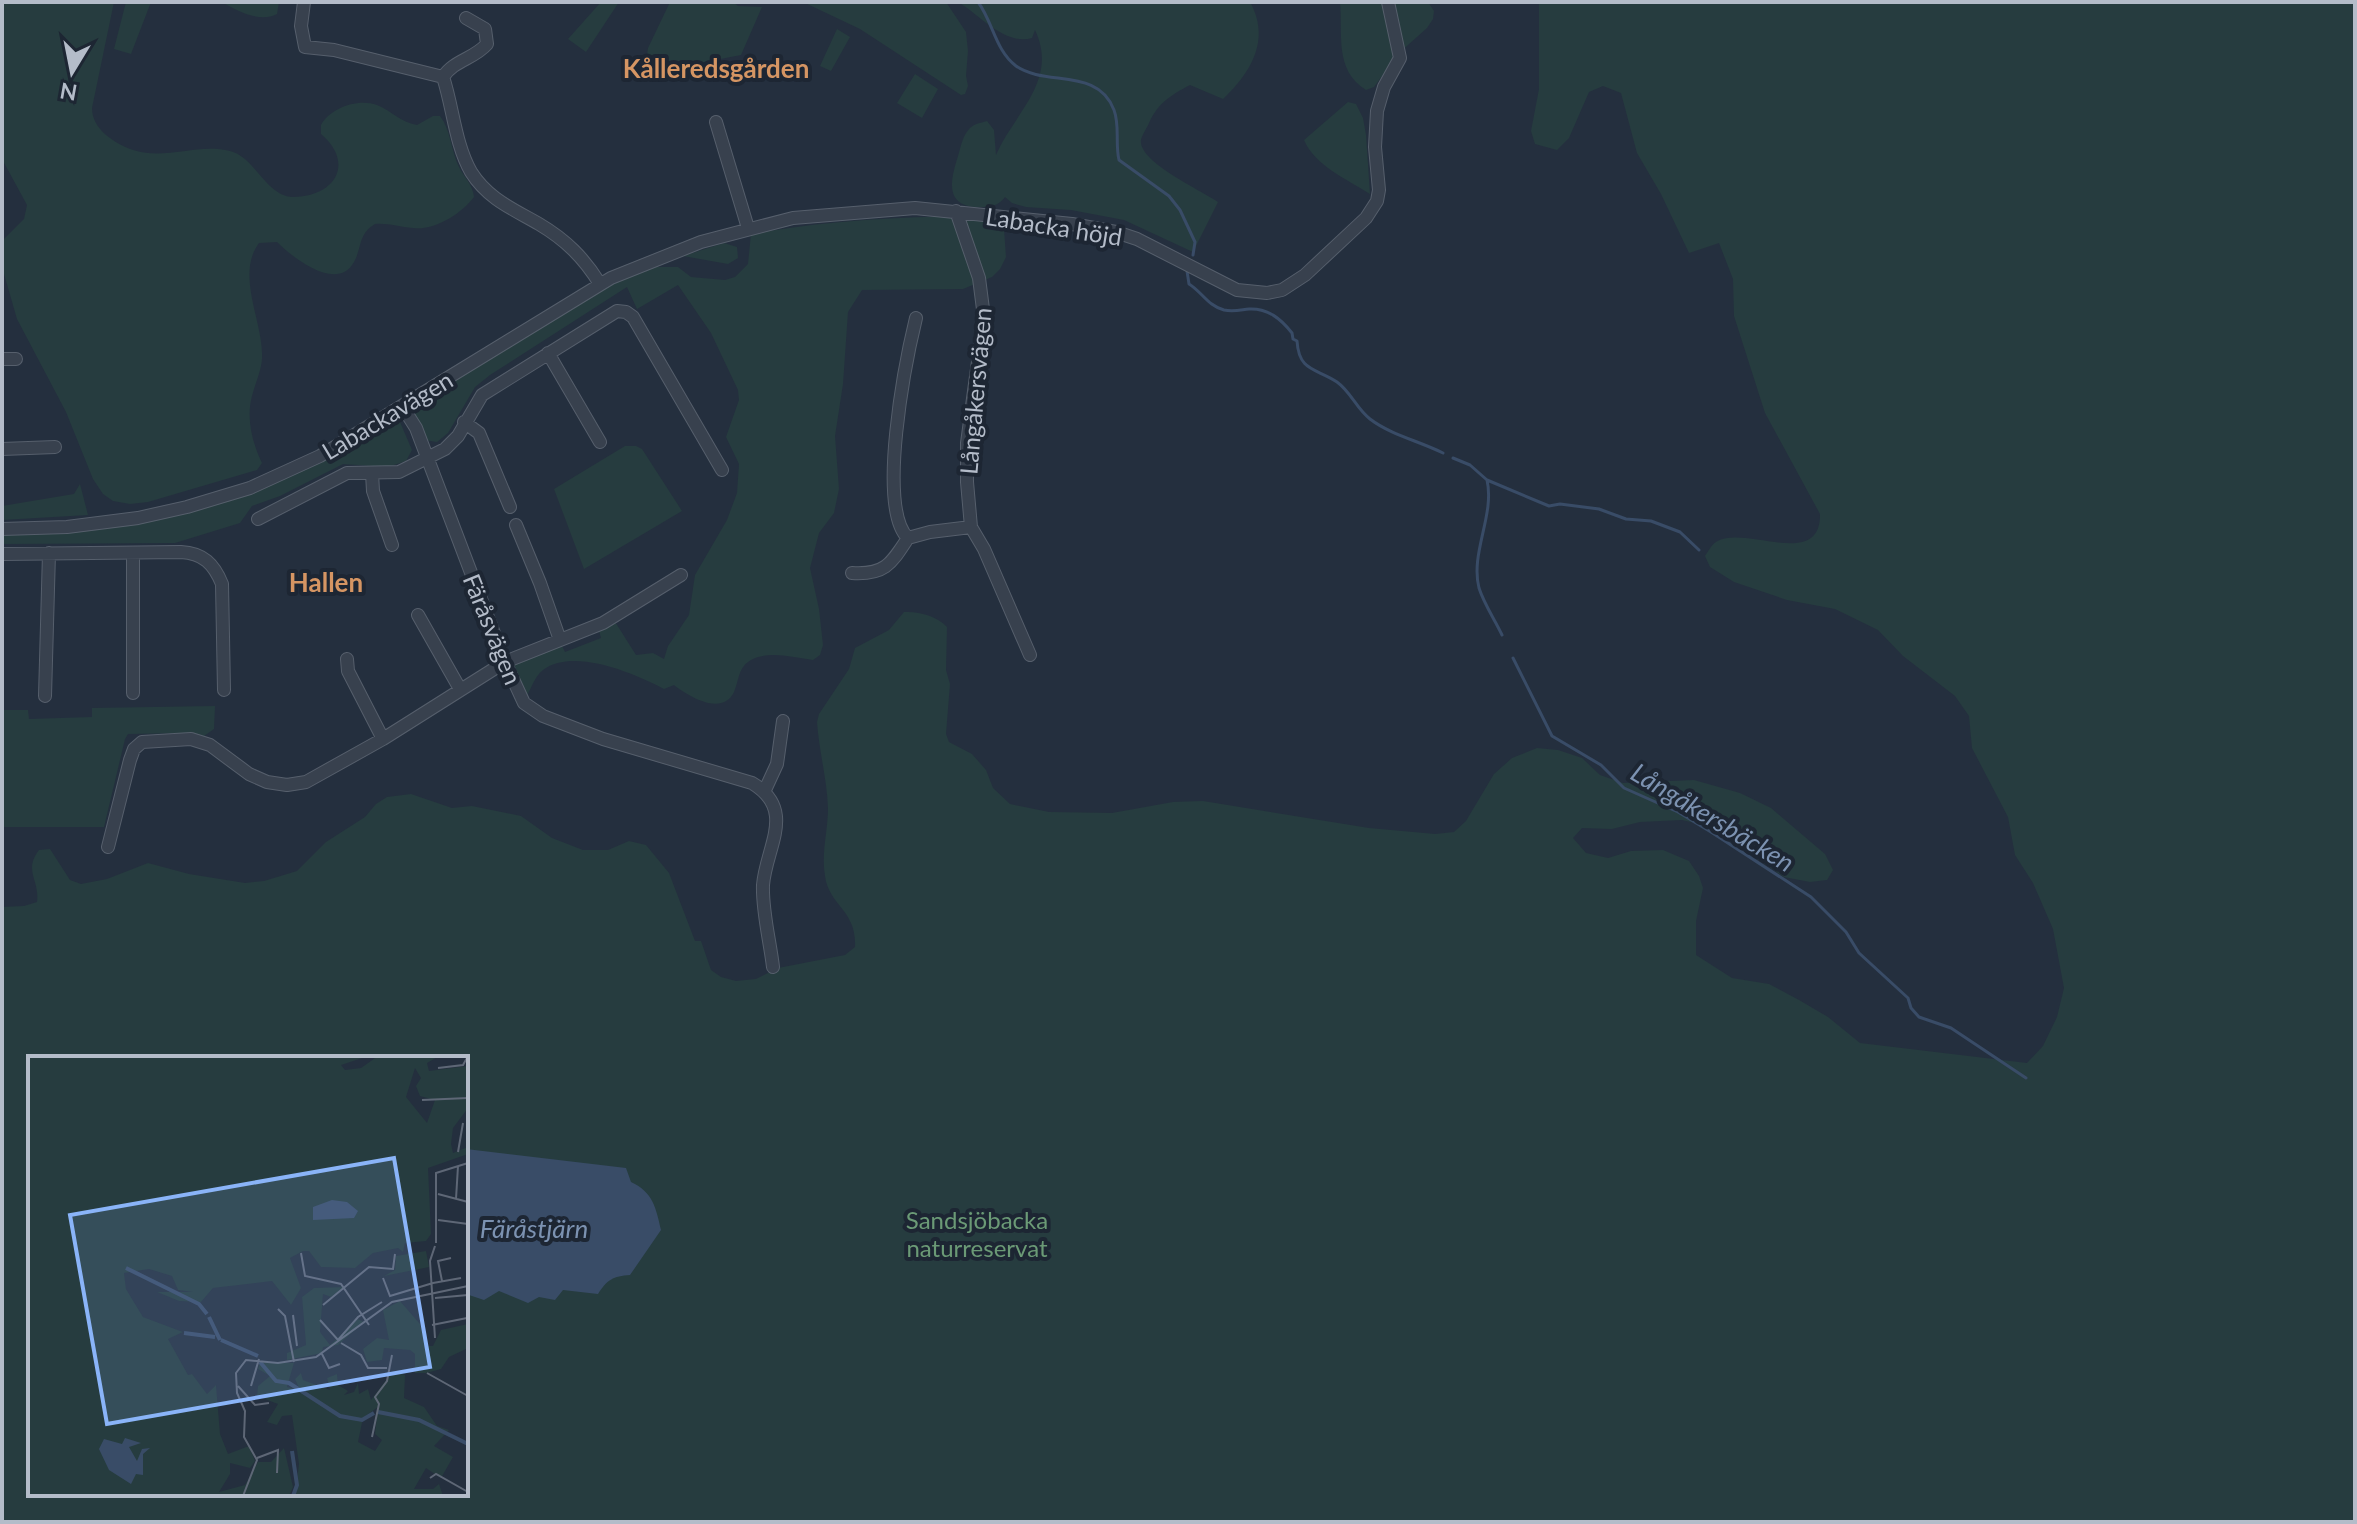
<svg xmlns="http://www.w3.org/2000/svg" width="2357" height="1524" font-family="Lato,sans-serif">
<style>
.green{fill:#263c3f;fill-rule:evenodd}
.water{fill:#394c67}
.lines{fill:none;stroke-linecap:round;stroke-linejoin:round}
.stream{stroke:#394c67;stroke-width:3}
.minor-casing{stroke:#565f6c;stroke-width:14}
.minor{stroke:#38414e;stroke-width:12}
.labels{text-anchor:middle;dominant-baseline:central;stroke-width:8;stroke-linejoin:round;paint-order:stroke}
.street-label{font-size:24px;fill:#b4bcc9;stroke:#1d2633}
.park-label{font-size:24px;fill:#6b9a76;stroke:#1d2633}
.neighbourhood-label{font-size:26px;font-weight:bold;fill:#d59563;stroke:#1d2633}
.water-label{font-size:26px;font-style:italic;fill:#7c92b1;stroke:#1d2633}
.inset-river{fill:none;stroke:#394c67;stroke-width:4}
.inset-road{fill:none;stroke:#5e6776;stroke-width:2}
.view{fill:#8ab4f8;fill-opacity:0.15;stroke:#8ab4f8;stroke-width:4}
.inset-edge{fill:none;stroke:#b4bcc9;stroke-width:4}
</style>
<rect width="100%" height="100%" fill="#242f3e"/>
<!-- green -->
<path class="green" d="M2,2h112l-22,106c0,13 8,23 18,30 43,32 79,3 120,13 25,6 36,45 63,46 41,0 63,-33 28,-63v-9c9,-17 37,-27 56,-20 15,6 23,17 40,20l16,-9h7c11,14 11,35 19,51 5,10 14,18 15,30 -12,16 -39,34 -61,31 -13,-1 -25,-5 -38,-4 -17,10 -13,24 -21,38 -17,31 -62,-5 -77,-20l-18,1c-24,32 5,80 3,116 -1,13 -7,25 -10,37 -6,22 0,46 10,67l-5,7 -109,32 -18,2 -17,-3 -10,-7 -10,-15 -27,-67 -49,-93 -15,-52 1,-27 21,-21 3,-14 -25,-46z
M126,2h25l-20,52 -17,-5z
M222,2h57l-2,12c-17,9 -40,-3 -55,-12z
M601,2h18l-33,50 -18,-13z
M670,2h63l5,4 24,1 -21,48 -72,14 -22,-14 1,-7z
M803,2h143l20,30 2,19 -2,25 2,10 -3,8 -4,1 -101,-66z
M958,2h292c21,37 1,71 -27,97l-33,-14c-19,10 -32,18 -41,38 -2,5 -7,12 -8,17 -3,22 60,50 77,62l-25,50 -69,-32 -53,-10 -45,-3 -14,-4 -7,-6c-6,8 -12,9 -21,10 -39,2 -35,-23 -26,-51 3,-9 4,-20 12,-28 4,-4 10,-5 17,-7l7,9 2,25c18,-42 63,-74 39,-125l-3,8c-27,8 -52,-23 -74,-36z
M1340,2h88l6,9 -1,8 -6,9 -28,25 -25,34 -8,3c-32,-20 -23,-55 -26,-88z
M1539,2h816v1520h-2353v-615l22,-1 13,-4c3,-22 -14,-31 2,-52l11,-1 20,31 11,4 26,-5 41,-16 41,11 56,9 19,-2 33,-10 29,-29 39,-25 11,-13 11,-7 24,-3 41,14 20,-2 49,10 31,22 31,12h25l21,-9 17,4 23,28 26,68h6l10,29 10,7 15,4 20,-2 22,-11 67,-13 10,-8c2,-37 -26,-41 -30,-71 -4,-23 3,-45 3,-68 -1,-29 -9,-57 -11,-86l2,-8 30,-45 6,-21 34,-18 15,-18c15,-1 33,4 43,15l-1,43 4,14 -4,50 3,8 23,12 14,16 7,18 17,16 39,8 63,1 61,-11 30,-1 166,27 66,6 19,-2 12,-11 28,-47 18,-16 25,-10 21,2 24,8 18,17 23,8 71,-3 46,13 31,15 54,46 8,16 -6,10 -17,2 -26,-5 -73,-50 -29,-7 -42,2 -28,7 -30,-1 -9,10 13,15 22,5 23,-7 32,-1 26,11 10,15 4,12 -7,33v34l36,23 37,6 30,16 29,17 32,26 167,20 16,-17 14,-29 7,-29 -11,-59 -20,-46 -18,-28 -7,-38 -36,-69 -3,-32 -14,-20 -52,-40 -25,-26 -43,-21 -48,-9 -53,-18 -24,-15 -5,-11c3,-4 6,-11 11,-14 28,-18 105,29 104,-28l-55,-101 -31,-97 -1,-37 -14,-36 -30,10 -28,-59 -24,-41 -16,-60 -18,-7 -14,6 -20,46 -12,12 -22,-6 -4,-13 8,-42zM30,1058h436v436h-436z
M837,29l13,8 -19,34 -11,-5z
M915,74l23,15 -16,29 -25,-15z
M1348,102l8,2 7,14 3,17 4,59c-23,-15 -55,-28 -66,-54z
M968,216l31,4 5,9 2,28 -6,12 -8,8 -29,12 -101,1 -14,22 -5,72 -8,52 4,53 -5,24 -15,20 -9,35 9,41 4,36 -3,10 -7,5c-18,-2 -45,-10 -62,0 -13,7 -12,21 -17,32 -12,25 -46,4 -60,-7l-10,4c-29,-15 -90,-42 -121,-19 -9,7 -11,18 -17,27l-15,-35 49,-20 5,10 36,-14 -3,-11 14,-10 24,38 17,-2 11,6 4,-13 21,-31 6,-40 32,-55 10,-27 2,-29 -13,-27 13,-37 -1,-10 -27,-57 -33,-48 -41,24 -10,-22 -137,88 -15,12 -27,46 -11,9 -13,-2c-7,-14 -16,-25 -9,-40l178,-107 56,-26h29l13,10 34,3 10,-3 13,-13 3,-30c73,-13 143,-17 217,-18z
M724,243l13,4 1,11 -10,6 -45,-8z
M391,419l9,3 12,28 -6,11 -18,6 -45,-3 -63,32 -28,10 -12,17 -65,20 -173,1v-11l199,-24z
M625,446h11l6,3 40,62 -98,58 -30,-80z
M80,484l8,31 -86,5v-14l72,-12z
M215,706l-1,23 -10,7 -19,-3 -57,1 -3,5 -21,88h-102v-117h26l1,9 63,-2v-9z"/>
<!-- water -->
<path class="water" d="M466,1149l160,19 5,14c22,10 25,26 30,48l-31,45c-17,1 -23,5 -32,19l-35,-4 -8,10 -16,-3 -11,6 -29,-12 -15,9 -18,-6z"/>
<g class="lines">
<!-- stream -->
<path class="stream" d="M978,2c15,20 17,48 38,64 30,21 82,1 98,44 6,16 1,33 5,50l50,36 11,14 15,32 -2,13
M1187,271l2,13c13,8 19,22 35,26 9,2 16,0 25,-1 19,-1 32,10 43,24l1,6 4,2c2,31 19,27 40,41 14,10 19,26 33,37 21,16 49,22 73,34
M1453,458l17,7 17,15c8,35 -17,73 -8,108 5,16 16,32 23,47
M1487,480l62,26 11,-2 39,5 27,10 25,2 29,11 19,18
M1513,658l39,78 49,29 23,23 54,24 33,20 100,65 35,35 13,21 49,45 3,10 8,9 32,11 75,50"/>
<!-- minor casing -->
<g class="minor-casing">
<path id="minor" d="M304,2l-3,24 4,21 29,3 109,27c10,30 12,67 28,95 17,27 42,37 68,52 27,16 45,34 61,60
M443,77c11,-17 31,-18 44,-33l-2,-15 -19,-11
M716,122l32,106
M956,211l23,67 5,39 -17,126v39l4,45 13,22 46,106
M548,353l52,89
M2,359h14
M402,406l14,22 89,234 19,41 19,13 60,23 149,44c45,27 14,64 11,102 -1,26 7,56 10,82
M464,422l15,11 31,74
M2,449l53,-2
M372,473l1,18 19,54
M258,519l89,-46 52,-1 46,-23 13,-13 24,-41 135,-84 9,1 7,5 89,153
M516,525l24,58 20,57
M2,529l65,-2 71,-9 49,-11 63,-19 70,-32 291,-178 90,-36 92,-24 122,-10 157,16 44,8 21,7 100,51 30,3 15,-3 23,-15 61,-57 11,-17 2,-11 -4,-43 2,-36 7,-24 16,-29 -12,-56
M908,538c-32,-30 -2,-179 8,-220
M2,554l179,-2c22,1 33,12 41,32l2,106
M852,573c33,2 39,-9 56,-35l22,-6 41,-5
M418,615l42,74
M347,659l1,12 35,68
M133,693v-140
M45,696l4,-143
M765,790l12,-26 6,-43
M108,847l22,-87 4,-11 8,-7 49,-3 19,6 39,29 18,8 20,3 19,-3 77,-43 122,-77 98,-39 78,-48"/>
</g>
<!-- minor -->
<use href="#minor" class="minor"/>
</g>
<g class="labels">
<!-- street labels -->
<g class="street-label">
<text transform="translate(1054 226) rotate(9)">Labacka höjd</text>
<text transform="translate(975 391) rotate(-85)">Långåkersvägen</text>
<text transform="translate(387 415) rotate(-31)">Labackavägen</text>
<text transform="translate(493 629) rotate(68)">Färåsvägen</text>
</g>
<!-- park labels -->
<g class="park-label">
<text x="977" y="1219">Sandsjöbacka<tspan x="977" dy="28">naturreservat</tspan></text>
</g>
<!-- neighbourhood labels -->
<g class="neighbourhood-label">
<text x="716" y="68">Kålleredsgården</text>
<text x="326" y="582">Hallen</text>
</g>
<!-- water labels -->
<g class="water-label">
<text transform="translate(1713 817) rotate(31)">Långåkersbäcken</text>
<text x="534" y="1228">Färåstjärn</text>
</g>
</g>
<!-- overview -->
<g transform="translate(28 1056)">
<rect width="440" height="440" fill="#242f3e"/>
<path d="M0,0h340l-27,9 4,5 16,-2 17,-12h61l-12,7 2,8 39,-5v42l-15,20 -2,16 2,9 15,-6v7l-40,14 3,66 -5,7 -21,2 -2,9 -5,-4 -25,5 -18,15 -34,-1 -12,-16h-6l-13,7 11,30 -10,17 -19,-24 -59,7 -12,14 -22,-1 -22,-9h36l-15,-2 -6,-14 -23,-7 -25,4 2,16 17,28 40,15 -15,7 20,36 4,-1 15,20 9,-9 4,49 8,20 21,-8 6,15 -5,7 -20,-5v11l-11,18 26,-7 13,-23h13l13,-14 9,39 -4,9h-261zM387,12l6,10 -5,8 4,10 15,4 -8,23 -21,-26zM398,195l3,16 -45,9 11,-6 1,-14zM316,231l-13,10 -8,-3 -3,38 10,13 28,-26 6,3 -26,23 -15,2 -1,6 -35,7v-7l19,-8 -4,-48 12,-9zM372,245l20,23 6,22h7l8,-16 27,-6v24l-19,9 -8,12 -15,4h-11v-19l-5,-4 -26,-2 -2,12 -15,2 -4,-13 14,-11 12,2 -6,-30zM232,306l34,1 -7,24 13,3 -5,-11 6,-6 2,7 27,10 -3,-12 10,-4 1,11 10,6 -4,4 10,-3 4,-9 1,11 9,-5 3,11 22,-29 12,4 -1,23 20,9 13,19 12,4 -15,16 19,11 -12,21 -15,-10 -12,21h19l6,-5 4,12h-148l4,-32 -7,-49 -10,1 -5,9 -10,-3 11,-18 -21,-8 1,-10 12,-10 -12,-7zM350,351l-3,27 7,6 -7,11 -17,-9 5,-24z" fill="#263c3f" fill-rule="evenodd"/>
<path d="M304,144l15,2 11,9 -4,7 -41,2v-13zM97,382l16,5 -12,4 8,14 5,-12 8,-1 -7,6v21l-7,-1 -5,10 -22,-14 -10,-21 5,-10 18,5z" fill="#394c67"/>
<path class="inset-river" d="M98,212l73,36 8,10M181,261l11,23M156,277l31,4M193,284l37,16M232,306l16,19 13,2 51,33 22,4 12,-7M350,356l41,8 49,24M264,395l5,34 -4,11"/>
<path class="inset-road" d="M410,12l25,-3 5,-9M394,44l46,-2M430,96l5,-29M410,138l30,8M428,143l2,-33M410,164l30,4M408,187v-70l32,-10M407,190l-5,15 5,77M273,197l4,23 36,8 28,41M355,222l7,18 43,-13M414,225l-4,-20 13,-3M405,227l28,-5M407,242l33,-3M295,249l46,-38 24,2 2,-15M250,253l7,7 9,46M265,259l4,31M292,264l18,20 20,-23 24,-15M404,269l35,-7M313,287l20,12 7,13h19M294,298l7,14 11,-4M399,317l41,23M210,330l17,19 14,-2M223,330l8,-27M344,381l7,-33 -4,-7 12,-16 5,-26M229,402l21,-8 -1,23M402,422l6,-4 32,18M215,440l14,-36 -13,-23 1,-26 -8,-18 -1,-20 10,-13 32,3 38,-6 76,-55 76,-16"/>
<path class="view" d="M366,102l36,209 -323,57 -37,-209z"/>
<rect width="440" height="440" class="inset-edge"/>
</g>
<!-- border -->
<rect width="2357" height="1524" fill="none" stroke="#b4bcc9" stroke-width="8"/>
<!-- north arrow -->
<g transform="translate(72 72) rotate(190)" stroke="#1d2633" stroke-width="6" paint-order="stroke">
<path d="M0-6L14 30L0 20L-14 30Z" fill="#b4bcc9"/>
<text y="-12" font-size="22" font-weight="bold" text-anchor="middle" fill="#b4bcc9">N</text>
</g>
</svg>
